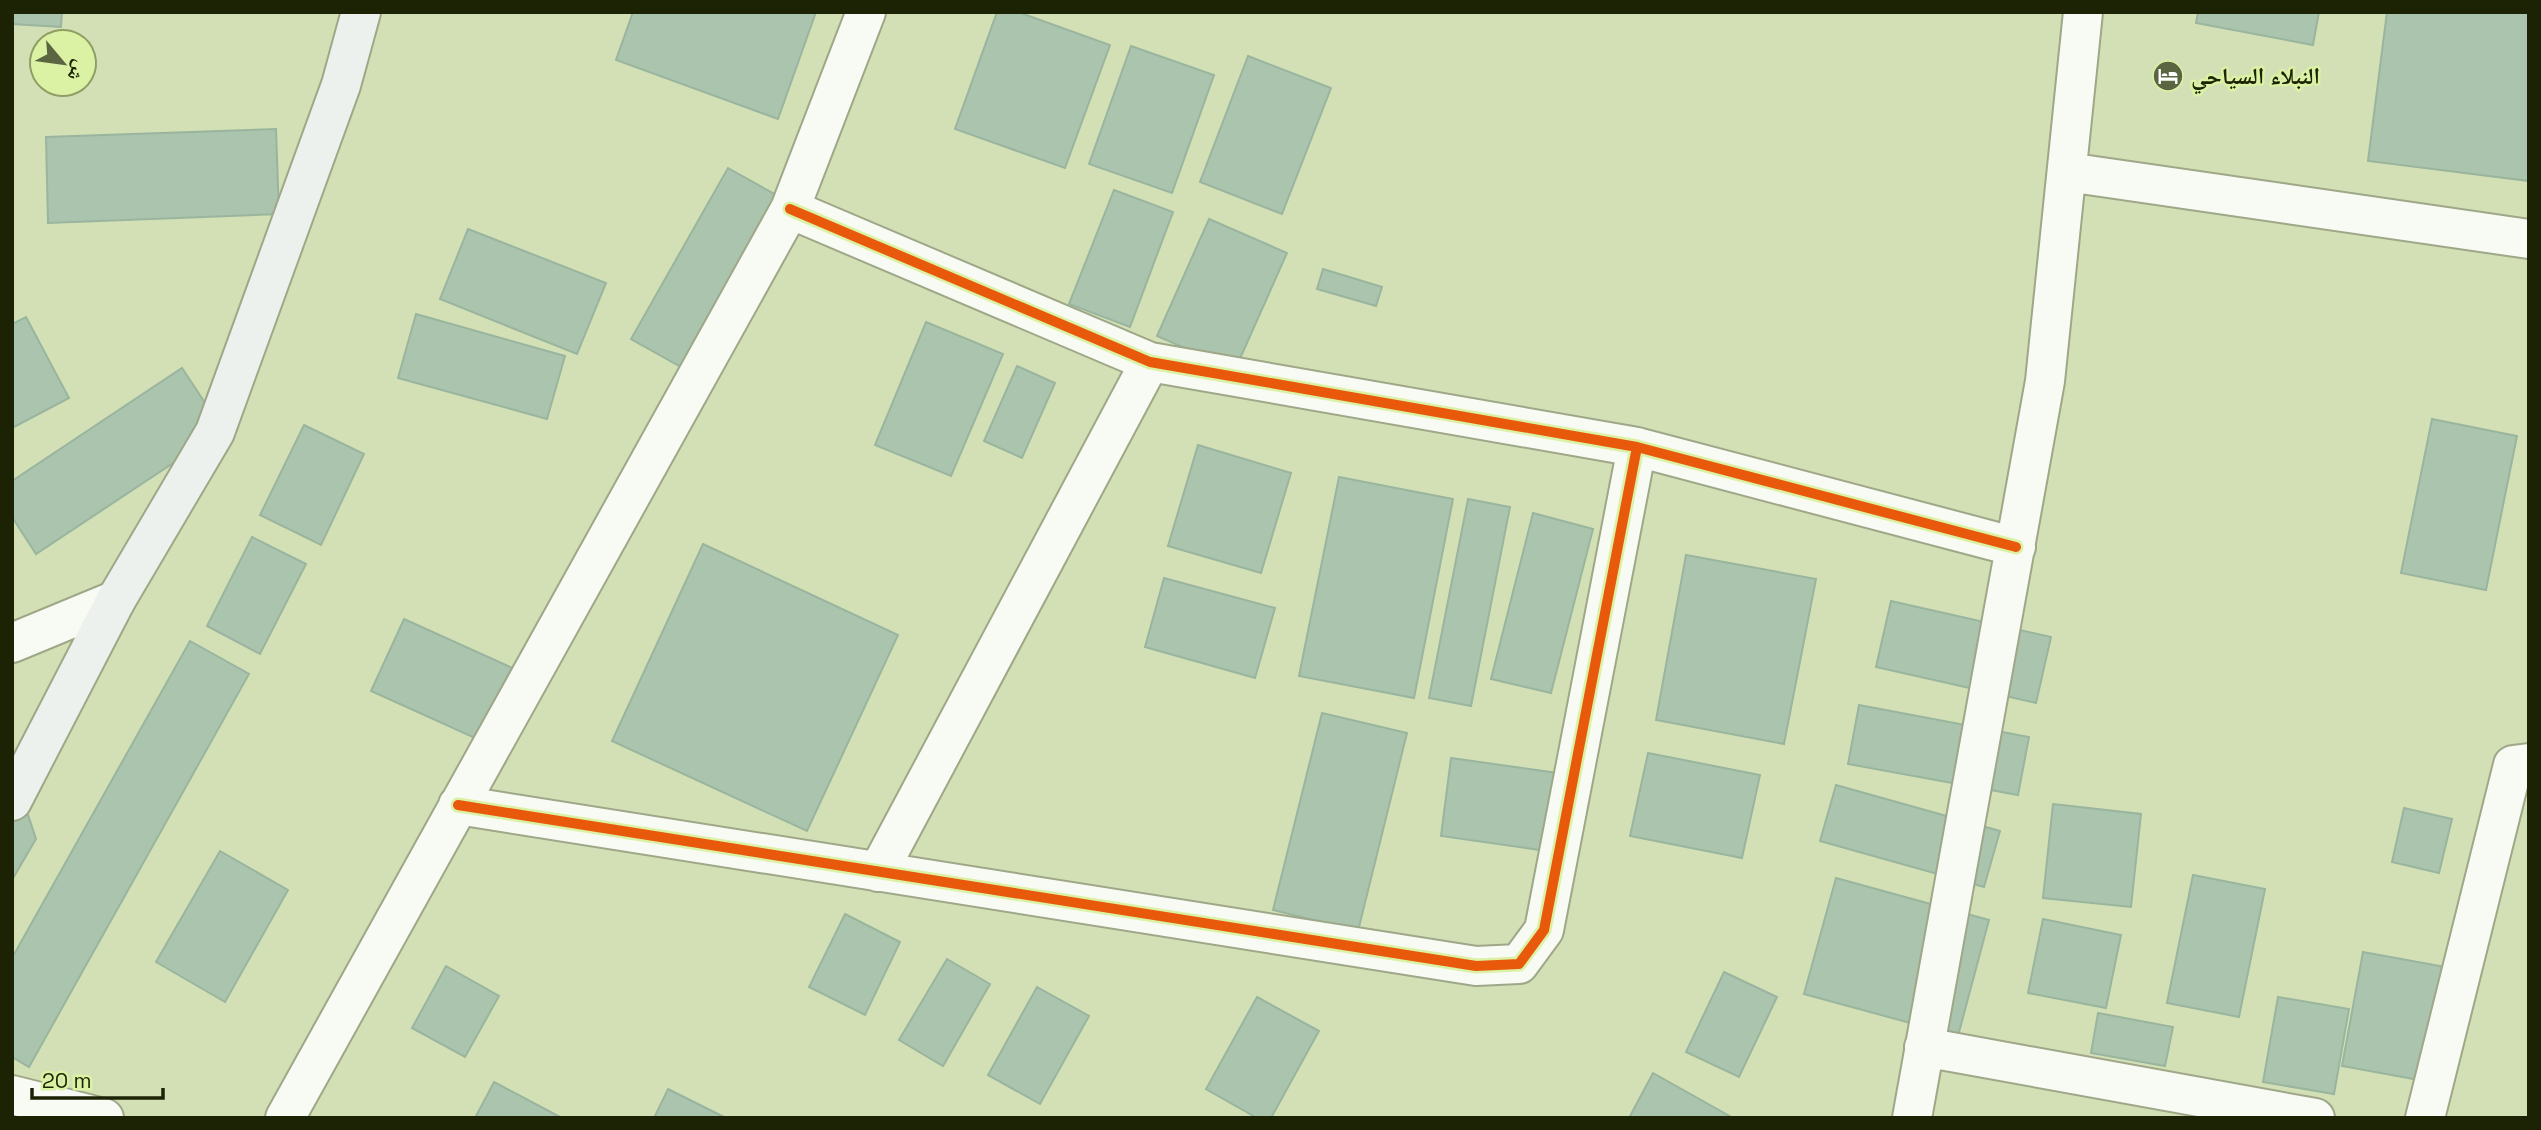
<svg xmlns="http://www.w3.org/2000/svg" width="2541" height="1130" font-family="'Space Grotesk','Noto Naskh Arabic',sans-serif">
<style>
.building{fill:#aac4ae;stroke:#9ab59e;stroke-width:2}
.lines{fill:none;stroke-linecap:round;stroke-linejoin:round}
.street-casing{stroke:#9ea787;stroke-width:42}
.secondary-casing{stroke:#9ea787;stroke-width:42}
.street{stroke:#f8faf4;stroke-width:38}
.secondary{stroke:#ecf1ed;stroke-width:38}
.cycleway-casing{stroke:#dbf1a4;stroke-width:15}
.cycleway{stroke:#e8590c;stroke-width:10}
.labels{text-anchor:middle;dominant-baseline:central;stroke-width:5;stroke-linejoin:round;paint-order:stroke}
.poi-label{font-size:23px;font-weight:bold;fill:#1c2304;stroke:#dbf1a4;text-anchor:start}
</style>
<rect width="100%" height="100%" fill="#d3e0b6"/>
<!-- building -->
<path class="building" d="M12,12h50l-1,15 -49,-3z
M633,12h183l-38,107 -162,-59z
M997,12h21l92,33 -45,123 -110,-39z
M2198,12h121l-6,33 -117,-22z
M2387,12h142v169l-161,-20z
M1131,46l83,29 -42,118 -83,-29z
M1248,56l83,32 -49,126 -82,-32z
M276,129l3,85 -231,9 -2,-86z
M728,168l57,32 -97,171 -57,-32z
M1114,190l59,22 -43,115 -61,-23z
M1209,219l78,34 -52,117 -78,-34z
M468,229l138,54 -29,71 -137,-55z
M1323,269l59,18 -6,19 -59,-17z
M416,314l149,42 -18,63 -149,-41z
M26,317l43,81 -57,30v-104z
M926,322l77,32 -52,122 -76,-31z
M1017,366l38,17 -33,75 -38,-17z
M182,368l41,62 -187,124 -24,-37v-36z
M2432,419l85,17 -31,154 -85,-17z
M304,425l60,29 -43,91 -61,-30z
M1198,445l93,28 -30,100 -93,-27z
M1339,477l114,22 -39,199 -115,-22z
M1468,499l42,8 -39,199 -42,-8z
M1533,513l60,16 -42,164 -60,-14z
M252,537l54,27 -46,90 -53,-28z
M703,544l195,91 -91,196 -195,-90z
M1686,555l130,24 -32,165 -128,-24z
M1164,578l111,30 -20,70 -110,-31z
M1891,601l160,36 -15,66 -160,-36z
M404,619l115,52 -33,72 -115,-52z
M190,641l59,33 -220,393 -17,-10v-99z
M1859,705l170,32 -11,58 -170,-31z
M1322,713l85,20 -49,198 -85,-21z
M1648,753l112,22 -18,83 -112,-22z
M1451,758l136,19 -12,78 -134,-19z
M1836,785l164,46 -16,56 -164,-46z
M12,790l9,4 15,45 -24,41z
M2053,804l88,10 -10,93 -88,-9z
M2404,808l48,11 -13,54 -47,-11z
M220,851l68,39 -63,112 -69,-40z
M2193,875l72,14 -26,128 -72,-14z
M1836,878l153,42 -31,116 -154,-42z
M845,914l55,28 -35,73 -56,-28z
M2043,919l78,16 -15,73 -78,-15z
M2363,952l88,16 -21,114 -88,-16z
M947,959l43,25 -47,82 -44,-26z
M446,966l53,30 -34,61 -53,-29z
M1724,972l53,25 -38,80 -53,-25z
M1037,987l52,29 -49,88 -52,-29z
M1257,997l62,34 -48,87h-14l-51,-29z
M2278,997l71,12 -15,85 -71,-12z
M2098,1013l75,14 -8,39 -74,-13z
M1653,1073l80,45h-104z
M494,1082l68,36h-87z
M668,1089l58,29h-72z"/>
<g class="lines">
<!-- street casing -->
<g class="street-casing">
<path id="street" d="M2067,172l462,67
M790,209l360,153 487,85 379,100
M12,643l104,-43
M458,805l1018,161 43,-2 25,-34 93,-483
M878,872l272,-510
M1924,1047l391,71
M12,1095l92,23
M285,1118l505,-909 76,-197
M1912,1118l133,-737 38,-369
M2425,1118l88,-353 16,-2"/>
</g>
<!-- secondary casing -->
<g class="secondary-casing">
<path id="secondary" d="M12,801l104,-201 99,-168 126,-347 20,-73"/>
</g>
<!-- street -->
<use href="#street" class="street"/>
<!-- secondary -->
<use href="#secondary" class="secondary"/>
<!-- cycleway casing -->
<g class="cycleway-casing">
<path id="cycleway" d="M790,209l360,153 487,85 379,100
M458,805l1018,161 43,-2 25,-34 93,-483"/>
</g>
<!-- cycleway -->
<use href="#cycleway" class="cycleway"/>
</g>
<!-- icons -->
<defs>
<g id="hotel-disc" transform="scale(1.575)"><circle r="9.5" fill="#5c6542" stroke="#dbf1a4"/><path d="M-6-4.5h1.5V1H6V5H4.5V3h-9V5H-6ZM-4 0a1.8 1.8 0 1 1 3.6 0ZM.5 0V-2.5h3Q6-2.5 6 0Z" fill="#fff"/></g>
</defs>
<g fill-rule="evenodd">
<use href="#hotel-disc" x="2168" y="76"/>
</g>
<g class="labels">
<!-- poi labels -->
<g class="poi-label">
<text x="2191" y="76">النبلاء السياحي</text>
</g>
</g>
<!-- border -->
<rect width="2541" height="1130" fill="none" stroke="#1c2304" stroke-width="28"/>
<!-- north arrow -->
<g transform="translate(63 63) rotate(119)"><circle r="33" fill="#dbf1a4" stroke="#8f9f64" stroke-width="2"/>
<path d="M0-5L12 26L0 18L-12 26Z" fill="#5c6542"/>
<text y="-10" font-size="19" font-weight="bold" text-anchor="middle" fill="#1c2304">ش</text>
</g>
<!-- scale -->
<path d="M32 1088v10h131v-10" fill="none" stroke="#1c2304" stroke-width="3.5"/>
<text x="42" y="1088" font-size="21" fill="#1c2304" stroke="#dbf1a4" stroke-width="5" paint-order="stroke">20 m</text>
</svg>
